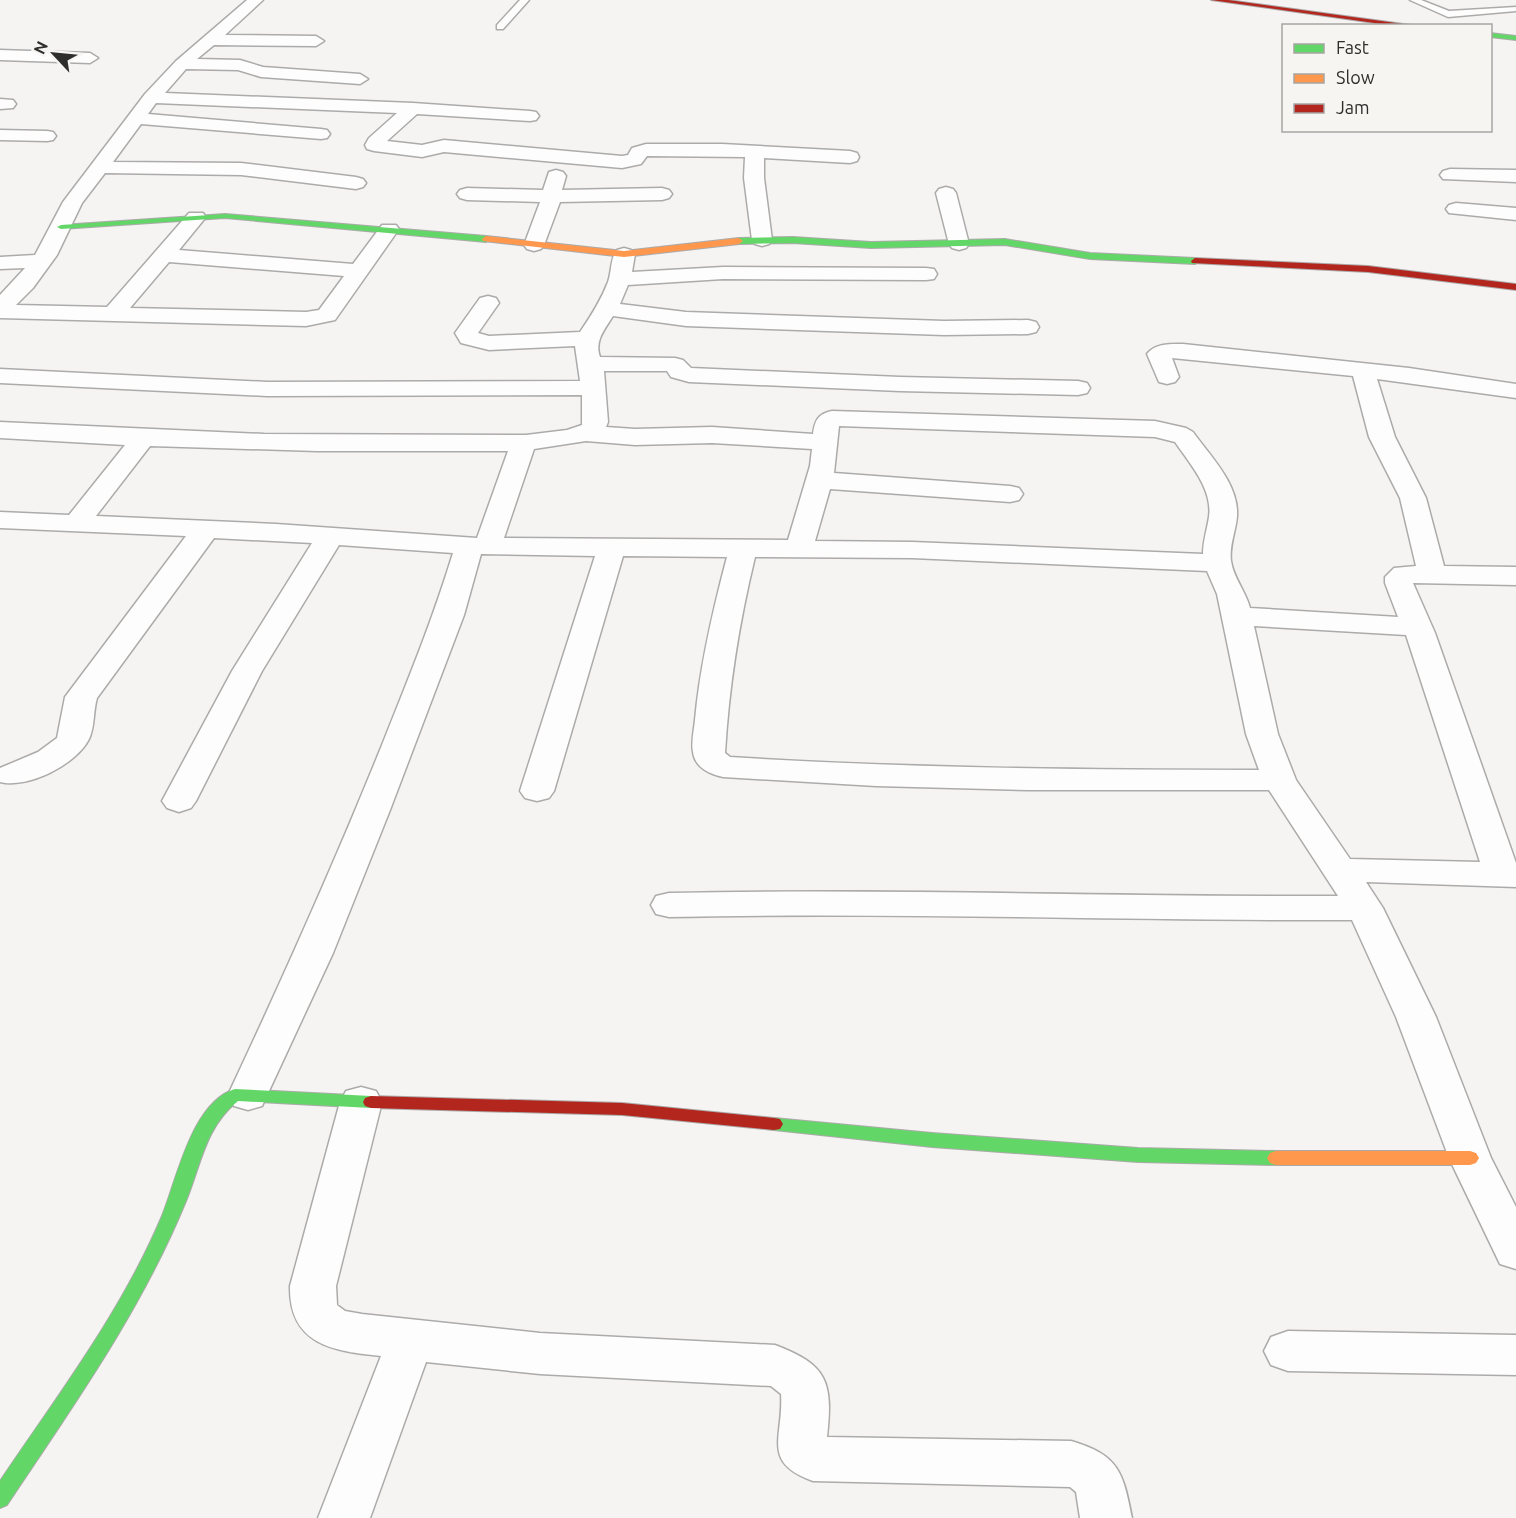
<svg xmlns="http://www.w3.org/2000/svg" width="1516" height="1518" font-family="Ubuntu,sans-serif">
<style>
.lines{fill:none;stroke-linecap:round;stroke-linejoin:round}
.lane-casing{stroke:#acabaa;stroke-width:3}
.street-casing{stroke:#acabaa;stroke-width:3}
.fast-casing{stroke:#acabaa;stroke-width:2}
.slow-casing{stroke:#acabaa;stroke-width:2}
.jam-casing{stroke:#acabaa;stroke-width:2}
.lane{fill:#fefdfd;fill-rule:evenodd}
.street{fill:#fefdfd;fill-rule:evenodd}
.fast{fill:#63d668;fill-rule:evenodd}
.slow{fill:#ff974d;fill-rule:evenodd}
.jam{fill:#b3261e;fill-rule:evenodd}
</style>
<rect width="100%" height="100%" fill="#f5f4f3"/>
<g class="lines">
<!-- lane casing -->
<g class="lane-casing">
<path id="lane" d="M520,0h9l-26,29h-6v-4z
M1410,0h11l28,11 67,-4v4l-68,6z"/>
</g>
<!-- street casing -->
<g class="street-casing">
<path id="street" d="M247,0h16l-38,35 91,1 8,5 -8,5 -102,-1 -17,14 43,1 23,7 97,7 8,5 -8,5 -99,-7 -23,-7 -52,-1 -21,24 248,10 117,8 6,1 3,4 -3,4 -6,1 -113,-7 -30,27 35,4 22,-5 178,16 6,-1 4,-7 14,-4h76l128,7 7,2 2,4 -2,4 -7,2 -86,-5v20l8,62 -3,4 -7,2 -7,-2 -3,-4 -8,-62 1,-21 -98,-1 -6,8 -19,4 -178,-16 -22,5 -48,-6 -7,-2 -2,-4 4,-7 28,-25 -241,-10 -8,11 173,15 6,1 3,4 -3,4 -6,1 -180,-15 -28,38 128,1 115,14 7,2 3,4 -3,4 -7,2 -115,-14 -136,-2 -23,30 -25,52 -24,33 -17,17 91,2 82,-94h14l3,4 -27,33 174,14 29,-39h14l3,4 -64,91 -29,6 -306,-8v-23l25,-27 -25,1v-12l35,-2 28,-53 82,-108 31,-33zM169,262l175,14 -25,34 -13,2 -176,-4z
M0,50l90,3 8,5 -8,5 -90,-3z
M0,99l13,1 3,4 -3,4 -13,1z
M0,130l47,1 6,1 3,4 -3,4 -6,1 -47,-1z
M1450,169l66,1v12l-73,-3 -3,-4 3,-4z
M556,170l7,2 3,4 -4,14 100,-2 7,2 3,4 -3,4 -7,2 -102,2 -16,43 -3,4 -7,2 -7,-2 -3,-4 16,-43 -73,-2 -7,-2 -3,-4 3,-4 7,-2 76,2 6,-18z
M946,187l7,2 3,4 13,51 -3,4 -7,2 -7,-2 -3,-4 -13,-51 3,-4z
M1456,203l60,5v12l-67,-7 -3,-4 3,-4z
M624,248l7,2 4,4 -3,18 91,-5 203,1 8,1 3,5 -3,5 -8,1 -203,-1 -95,6 -8,19 66,8 258,9 84,-1 8,2 3,5 -3,5 -8,2 -84,1 -258,-9 -73,-10c-8,13 -19,25 -13,41l75,1 8,2 8,8 209,9 178,4 9,2 3,5 -3,5 -9,2 -178,-4 -211,-9 -18,-5 -4,-6h-63l4,51 -2,5 29,2 77,-2 101,7c2,-14 5,-20 19,-23l323,10 31,7 7,4c17,24 46,52 44,84 -1,15 -8,29 -6,45 2,16 15,31 19,47l148,9 -13,-34v-6l9,-9 22,-2 -16,-68 -31,-61 -16,-61 -181,-18 7,19 -4,5 -8,2 -8,-2 -12,-28c8,-11 24,-10 36,-10l226,24 107,16v14l-139,-19 18,58 31,61 18,68 72,1v18l-103,-2 22,50 81,230v24l-150,-5 17,26 53,109 55,141 25,49v62l-16,-5 -51,-106 -53,-141 -44,-97c-228,1 -455,-8 -683,-3l-13,-3 -5,-9 5,-9 13,-3c223,-5 446,4 669,3l-69,-106h-241l-152,-4 -153,-9c-13,-3 -28,-9 -30,-25 -2,-9 1,-22 2,-32 5,-55 18,-110 32,-163l-104,-1 -69,235 -5,7 -12,3 -12,-3 -5,-7 75,-235 -114,-2 -17,61 -74,195 -57,143 -71,153 -14,4 -14,-4 -6,-11c54,-115 106,-231 154,-350 25,-63 51,-126 71,-192l-114,-8 -77,126 -66,130 -5,7 -12,4 -12,-4 -5,-7 70,-130 80,-128 -98,-5 -117,160c-4,13 -2,29 -8,41 -13,26 -62,50 -89,43v-14l38,-16 19,-14 8,-41 121,-161 -186,-8v-16l69,3 56,-70 -125,-7v-16l264,12 262,1 41,-5 15,-5v-30l-315,1 -267,-13v-14l267,13 313,-1 -5,-35 -86,4 -28,-7 -6,-10 25,-35 8,-2 8,2 3,5 -21,30 11,3 91,-4c11,-16 21,-32 28,-50 4,-11 2,-23 9,-32zM839,426l316,11 20,5c15,22 38,47 34,75 -2,13 -6,24 -6,37l-291,-12 -97,-1 15,-52 180,13 9,-2 4,-6 -4,-6 -9,-2 -176,-13zM586,441l49,4 77,-2 100,6 -2,17 -22,74 -284,-2 30,-89zM150,446l167,5h191l-31,87 -201,-14 -180,-8zM755,557l157,1 295,13 10,23 29,140 13,36c-177,0 -352,-2 -529,-13l-5,-4c4,-68 14,-130 30,-196zM1254,626l152,9 74,227 -130,-3 -54,-79 -18,-46z
M361,1087l15,4 6,11 -46,184 1,19 8,6 17,3 178,19 235,12c53,20 58,37 52,92l244,4c48,14 52,31 61,77h-52l-4,-26 -6,-5 -257,-6c-53,-19 -29,-44 -32,-87l-10,-8 -231,-12 -114,-12 -56,156h-52l63,-162c-48,-5 -92,-11 -91,-70l50,-184 6,-11z
M1288,1331l228,4v40l-228,-4 -17,-6 -7,-14 7,-14z"/>
</g>
<!-- fast casing -->
<g class="fast-casing">
<path id="fast" d="M1490,33l26,3v4l-26,-3z
M225,214l261,22 4,3 -4,3 -261,-24 -164,11 -4,-2 4,-2z
M793,237l78,5 134,-3 85,14 105,5 4,3 -4,3 -105,-5 -85,-14 -134,3 -78,-5 -54,1 -4,-3 4,-3z
M235,1089l136,7 6,2 2,4 -2,4 -6,2 -133,-7c-33,26 -37,64 -52,100 -45,110 -113,205 -179,304l-7,3v-27c58,-86 122,-170 162,-265 15,-37 30,-114 73,-127z
M774,1118l158,15 206,15 138,3 6,2 3,5 -3,5 -6,2 -138,-3 -206,-15 -158,-17 -6,-1 -3,-5 3,-5z"/>
</g>
<!-- slow casing -->
<g class="slow-casing">
<path id="slow" d="M486,236l138,15 115,-13 4,3 -4,3 -115,13 -141,-16 -1,-2z
M1276,1151h194l6,2 3,5 -3,5 -6,2h-194l-6,-2 -3,-5 3,-5z"/>
</g>
<!-- jam casing -->
<g class="jam-casing">
<path id="jam" d="M1211,0h17l190,26h-22z
M1195,258l173,8 148,18v6l-148,-18 -176,-9 -1,-2z
M371,1096l251,7 152,15 6,1 3,5 -3,5 -6,1 -152,-15 -251,-7 -6,-2 -2,-4 2,-4z"/>
</g>
<!-- lane -->
<use href="#lane" class="lane"/>
<!-- street -->
<use href="#street" class="street"/>
<!-- fast -->
<use href="#fast" class="fast"/>
<!-- slow -->
<use href="#slow" class="slow"/>
<!-- jam -->
<use href="#jam" class="jam"/>
</g>
<!-- legend -->
<rect x="1282" y="24" width="210" height="108" fill="#f6f5f2" stroke="#a6a5a3" stroke-width="1.5"/>
<rect x="1294" y="44" width="30" height="9" fill="#63d668" stroke="#a6a5a3" stroke-width="1.5"/>
<text x="1336" y="54" font-size="18" fill="#2e2e2d">Fast</text>
<rect x="1294" y="74" width="30" height="9" fill="#ff974d" stroke="#a6a5a3" stroke-width="1.5"/>
<text x="1336" y="84" font-size="18" fill="#2e2e2d">Slow</text>
<rect x="1294" y="104" width="30" height="9" fill="#b3261e" stroke="#a6a5a3" stroke-width="1.5"/>
<text x="1336" y="114" font-size="18" fill="#2e2e2d">Jam</text>
<!-- north arrow -->
<g transform="translate(54 54) rotate(296)" stroke="#f6f5f2" stroke-width="4.5" paint-order="stroke">
<path d="M0-4.5L10 22L0 15L-10 22Z" fill="#2e2e2d"/>
<text y="-9" font-size="16" font-weight="bold" text-anchor="middle" fill="#2e2e2d">N</text>
</g>
</svg>
